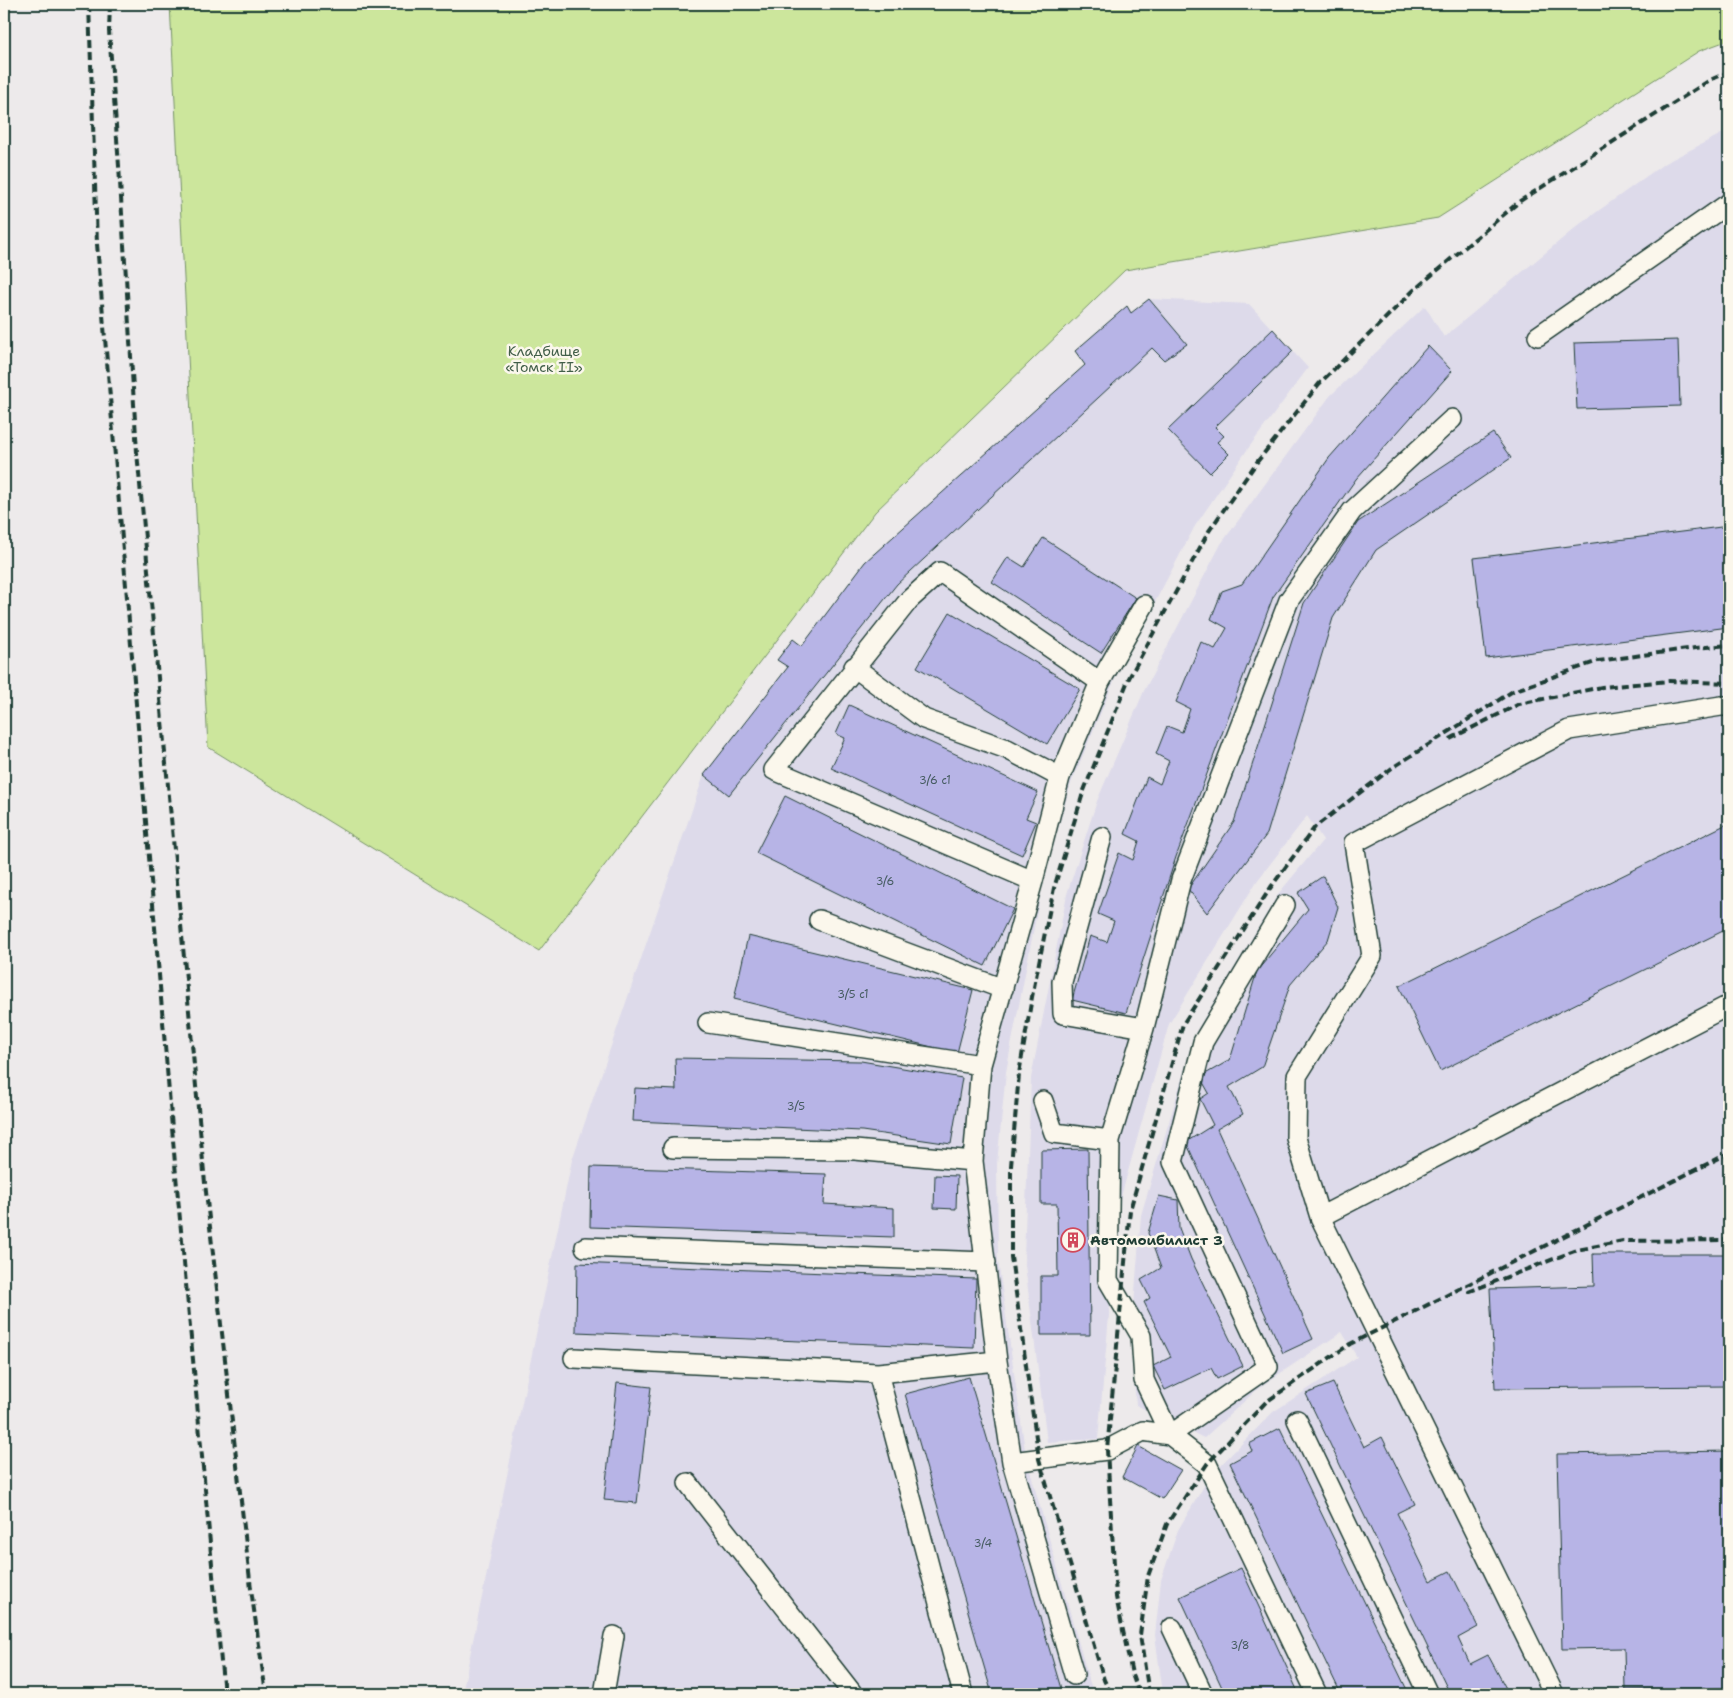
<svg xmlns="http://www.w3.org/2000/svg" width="1733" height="1698" font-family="'Shantell Sans',sans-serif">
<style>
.built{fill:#dddaea}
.green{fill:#cce69c;stroke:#769268}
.building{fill:#b7b4e6;stroke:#1f3d34}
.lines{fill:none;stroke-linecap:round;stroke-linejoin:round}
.service-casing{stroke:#1f3d34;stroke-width:22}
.service{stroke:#fbf7ec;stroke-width:19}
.rail{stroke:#1f3d34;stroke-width:4;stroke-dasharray:8 4;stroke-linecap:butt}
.labels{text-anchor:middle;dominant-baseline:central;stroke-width:5;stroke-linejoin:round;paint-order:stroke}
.number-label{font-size:11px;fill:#455b60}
.park-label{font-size:14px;fill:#425f49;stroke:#fbf7ec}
.poi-label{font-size:14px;font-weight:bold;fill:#1f3d34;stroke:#fbf7ec;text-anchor:start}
</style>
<rect width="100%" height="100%" fill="#edeaeb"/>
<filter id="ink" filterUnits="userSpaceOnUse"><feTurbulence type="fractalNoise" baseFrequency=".02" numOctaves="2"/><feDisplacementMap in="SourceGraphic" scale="10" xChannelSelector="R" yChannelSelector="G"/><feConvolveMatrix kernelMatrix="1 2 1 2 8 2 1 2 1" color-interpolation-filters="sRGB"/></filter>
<g filter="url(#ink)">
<!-- built -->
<path class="built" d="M1729,130v1564h-566l-8,-59 6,-55 17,-50 32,-54 63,-64 84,-55 -15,-25 -81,54 -57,52 -68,-33 -5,-62 10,-128 55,-183 83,-139 44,-53 -16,-24 -50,65 -88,143 -50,180 -21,235 -51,3 -23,-185 7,-179 36,-184 30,-93 47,-110 77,-147 109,-148 95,-90 19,31 136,-113 85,-61z
M1149,299l100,5 59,64 -61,82 -52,76 -78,148 -47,112 -27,95 -37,191 -9,92 1,97 28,196 64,226 5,11h-633l110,-534 132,-385 83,-107 -10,-8 16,-21 9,7 63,-84 220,-197 -10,-14 52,-45 5,7z"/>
<!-- green -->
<path class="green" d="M170,4h1559v36l-30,11 -261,167 -313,52 -250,242 -336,439 -331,-204z"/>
<!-- building -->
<path class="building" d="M1149,299l38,45 -23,16 -12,-12 -255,236 -168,211 -25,-20 84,-108 -11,-7 16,-21 9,7 63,-84 220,-197 -10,-14 52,-45 4,7z
M1273,329l20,22 -78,76 9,9 -7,6 12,12 -19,19 -42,-43z
M1678,340l2,66 -103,3 -3,-66z
M1428,346l24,25 -96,108 -83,118 -97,260 -50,156 -54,-13 18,-64 17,6 7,-21 -16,-7 21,-61 14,7 6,-19 -14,-7 22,-57 13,7 9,-23 -13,-7 11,-28 15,6 8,-23 -14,-7 25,-60 14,7 12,-21 -16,-9 11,-28 20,-7 87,-126z
M1493,433l18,25 -135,92 -43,68 -66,216 -60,79 -19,-24 46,-67 70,-219 54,-81z
M1729,526v101l-243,31 -12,-100z
M1043,538l93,60 -35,55 -109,-71 16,-25 16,10z
M950,612l130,77 -33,55 -130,-77z
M849,705l189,87 -12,26 10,4 -14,33 -191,-87 14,-30 -9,-4z
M785,796l228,113 -28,57 -229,-113z
M1729,823v105l-289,143 -41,-85z
M1323,876l15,31 -10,33 -38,45 -28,82 -33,20 14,27 -26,15 96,210 -30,14 -97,-211 27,-17 -13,-26 9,-6 -9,-16 30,-17 27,-89 51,-62 -10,-16z
M748,936l225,54 -16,63 -223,-54z
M675,1058l186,3 101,17 -11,66 -89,-13 -229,-10 2,-33 41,2z
M1088,1149l2,186h-49v-59h17l-1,-72h-16v-54z
M591,1167l235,7 -2,30 70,4v29l-304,-10z
M935,1175l22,1 -1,33 -22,-1z
M1159,1196l19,4 1,28 12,31 52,107 -26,13 -6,-11 -46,22 -12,-24 18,-9 -27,-55 6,-4 -9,-18 20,-12 -13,-35z
M1593,1254h136v132l-234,2 -5,-99 104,-3z
M577,1263l399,16 -2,69 -398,-16z
M969,1377l93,315 -9,2h-61l-87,-300z
M617,1383l34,4 -14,116 -33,-3z
M1333,1383l31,64 18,-10 33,67 -18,9 33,68 20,-10 28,56 -20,11 12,26 18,-9 21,39h-59l-144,-300z
M1280,1428l129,266h-68l-111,-231 22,-12 -3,-7z
M1138,1446l43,24 -19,29 -40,-22z
M1729,1451v237l-104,2 -1,-42 -62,1 -5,-195z
M1241,1568l58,126h-74l-45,-97z"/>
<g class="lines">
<!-- service casing -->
<g class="service-casing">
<path id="service" d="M1538,336l191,-133
M1144,605l-44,77 -40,95 -27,104 -52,184 -8,96 24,200 15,101 95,-12 36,-19 27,4 37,29 110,230
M854,667l70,52 83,30 53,28
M1729,706h-8l-152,24 -215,113 18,113 -75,120 -1,62 24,79 409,-212
M1102,837l-40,145 1,32 81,14
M1033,881l-259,-111 135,-170 31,-28 160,110
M1285,905l-82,137 -30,120 95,205 -98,68 -26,-55 -3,-44 -33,-56 2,-140 34,-112 37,-148 108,-280 63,-89 100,-92
M819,920l184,69
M708,1023l273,42
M1043,1101l11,32 56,7
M673,1148l182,2 118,11
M1320,1217l234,477
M585,1247l401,15
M574,1358l304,15 119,-12
M878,1373l85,321
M1297,1420l131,274
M1012,1462l62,213
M688,1483l165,211
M1172,1628l31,66
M604,1694l10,-58"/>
</g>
<!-- service -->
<use href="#service" class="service"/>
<!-- rail -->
<path class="rail" d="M89,4l8,240 80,943 47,507
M110,4l-1,27 10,135 18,286 68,731 46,406 15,105
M1450,739l69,-35 83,-17 67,-6 60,2
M1468,1292l109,-42 46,-9 106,-1
M1111,1694l-7,-14 -65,-221 -28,-202v-91l8,-92 13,-77 22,-109 29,-95 46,-115 80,-147 48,-69 62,-78 95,-94 106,-89 190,-121 19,-8
M1139,1694l-7,-20 -16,-77 -9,-147 23,-240 53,-186 88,-137 44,-60 77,-59 121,-77 85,-30 97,-13 34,-3
M1149,1694l-9,-59 8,-59 19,-52 40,-60 59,-62 84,-58 379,-191"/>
</g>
</g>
<!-- icons -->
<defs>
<g id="building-ring" transform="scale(1.25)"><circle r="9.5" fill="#fbf7ec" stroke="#d1495b" stroke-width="1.5"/><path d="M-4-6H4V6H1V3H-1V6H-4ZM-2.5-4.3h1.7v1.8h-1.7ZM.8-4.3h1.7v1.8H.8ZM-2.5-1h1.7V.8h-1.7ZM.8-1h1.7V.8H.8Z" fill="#d1495b"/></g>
</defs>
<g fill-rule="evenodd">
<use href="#building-ring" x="1073" y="1240"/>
</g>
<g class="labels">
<!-- number labels -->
<g class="number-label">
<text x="935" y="780">3/6 с1</text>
<text x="885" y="881">3/6</text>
<text x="853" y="994">3/5 с1</text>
<text x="796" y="1106">3/5</text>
<text x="983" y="1543">3/4</text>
<text x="1240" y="1645">3/8</text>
</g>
<!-- park labels -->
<g class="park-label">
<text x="544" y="351">Кладбище<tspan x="544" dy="16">«Томск II»</tspan></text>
</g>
<!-- poi labels -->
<g class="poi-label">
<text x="1090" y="1240">Автомоибилист 3</text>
</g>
</g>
<!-- margin -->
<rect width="1733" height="1698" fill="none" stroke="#fbf7ec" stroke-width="20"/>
<rect x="10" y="10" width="1713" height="1678" fill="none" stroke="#1f3d34" stroke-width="2" filter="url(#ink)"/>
</svg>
